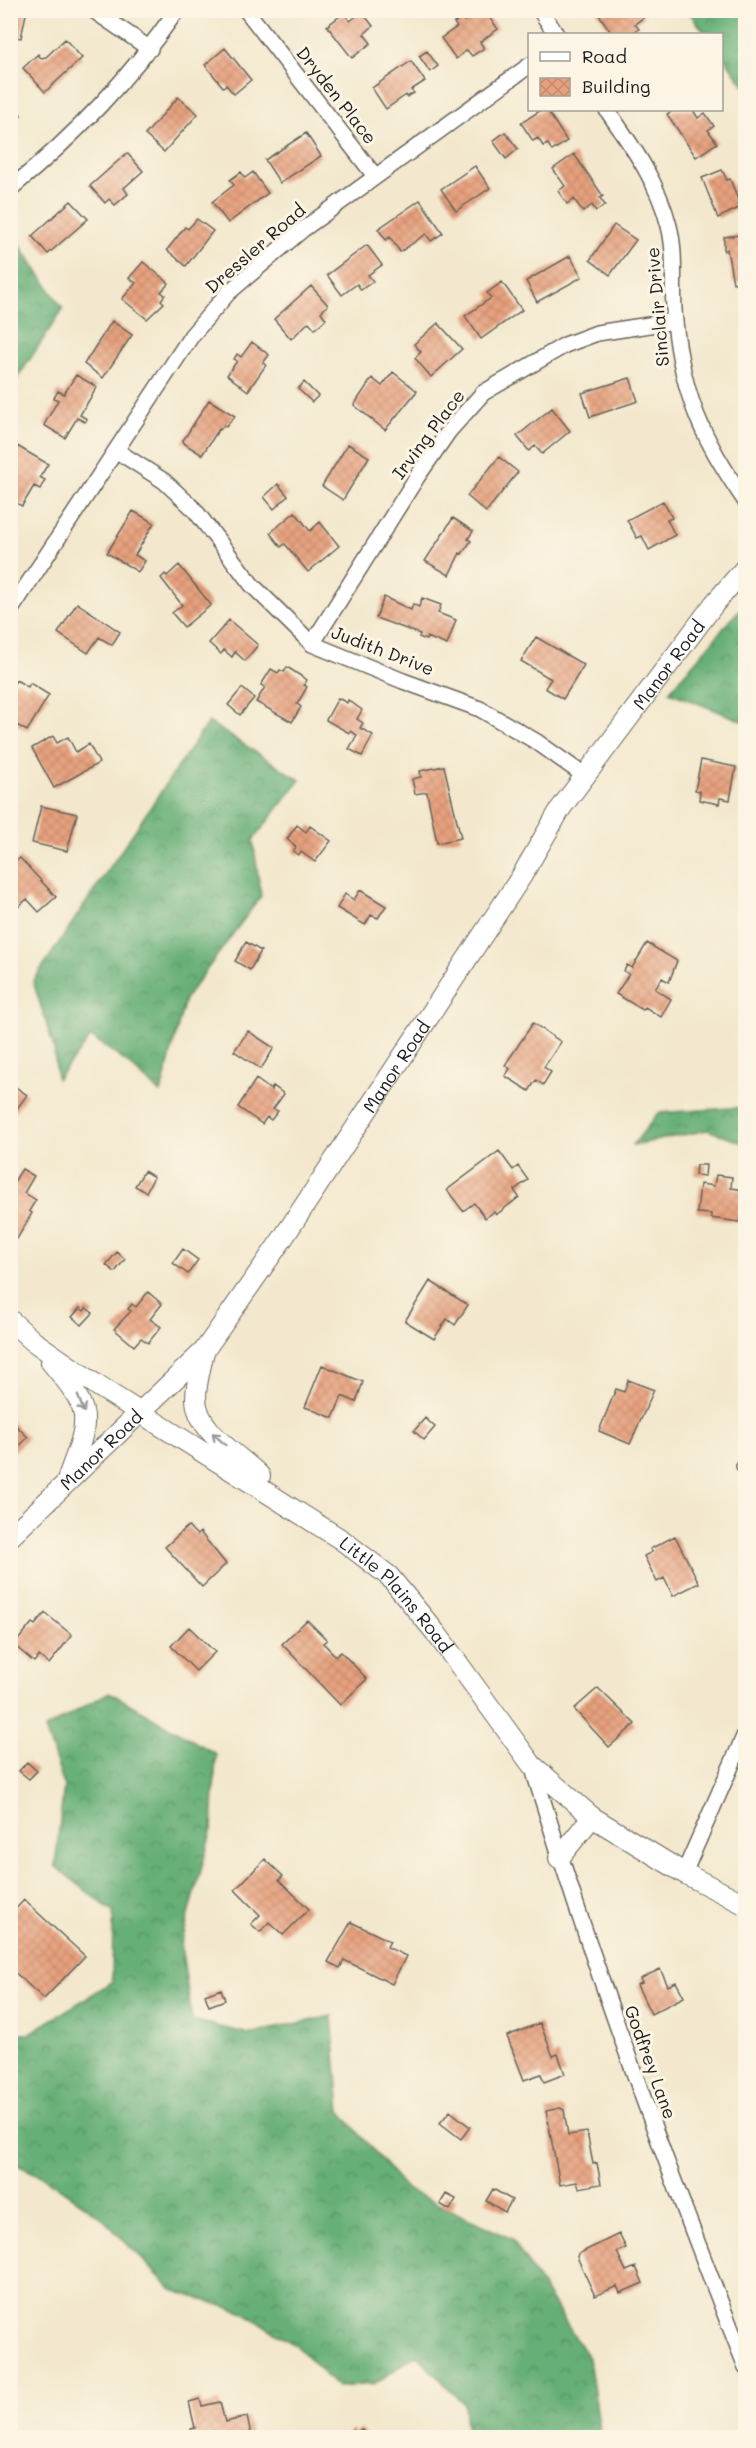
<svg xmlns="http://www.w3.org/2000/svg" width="756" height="2448" font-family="Mali,sans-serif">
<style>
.forest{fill:url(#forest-crowns);stroke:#41664a;stroke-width:1.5}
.building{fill:url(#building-cross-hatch)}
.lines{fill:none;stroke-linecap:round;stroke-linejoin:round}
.minor-casing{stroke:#67635a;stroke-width:18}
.tertiary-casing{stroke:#67635a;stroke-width:22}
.minor{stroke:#fff;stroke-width:15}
.tertiary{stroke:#fff;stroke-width:20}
.oneway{stroke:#999}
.labels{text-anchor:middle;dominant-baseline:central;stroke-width:6;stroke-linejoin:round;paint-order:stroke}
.street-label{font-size:18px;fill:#1c1c1c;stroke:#fcf5e5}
</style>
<defs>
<pattern id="forest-crowns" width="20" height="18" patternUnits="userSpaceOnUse" patternTransform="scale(1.5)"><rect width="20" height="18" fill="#66af77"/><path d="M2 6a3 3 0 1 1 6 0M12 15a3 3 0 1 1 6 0" fill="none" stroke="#538e61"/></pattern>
<pattern id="building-cross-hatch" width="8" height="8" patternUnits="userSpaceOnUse" patternTransform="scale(1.5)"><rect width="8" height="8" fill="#e7a17e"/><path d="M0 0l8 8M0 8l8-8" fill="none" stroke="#c68a6c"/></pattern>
</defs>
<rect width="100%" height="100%" fill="#fcf5e5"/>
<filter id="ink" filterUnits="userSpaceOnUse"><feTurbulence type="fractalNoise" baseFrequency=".0167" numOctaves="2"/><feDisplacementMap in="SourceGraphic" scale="12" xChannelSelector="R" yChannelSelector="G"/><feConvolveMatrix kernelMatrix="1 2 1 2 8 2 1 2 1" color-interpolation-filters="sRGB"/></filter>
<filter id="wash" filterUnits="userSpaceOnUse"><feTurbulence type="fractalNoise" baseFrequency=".008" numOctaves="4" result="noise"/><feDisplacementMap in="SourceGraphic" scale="24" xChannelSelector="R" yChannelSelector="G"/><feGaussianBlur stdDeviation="1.35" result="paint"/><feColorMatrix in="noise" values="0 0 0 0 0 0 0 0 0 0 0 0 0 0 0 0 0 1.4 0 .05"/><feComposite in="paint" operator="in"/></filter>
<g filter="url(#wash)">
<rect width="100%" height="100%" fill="#f3e8cd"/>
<!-- forest -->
<path class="forest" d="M688,11h57v76l-23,-32v-21h-16z
M11,232l52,77 -52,79z
M745,603v119l-76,-30z
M208,722l92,58 -47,60 8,56 -76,103 -24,94 -35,-31 -35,-25 -34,42 -3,-31 -21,-67z
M745,1107v37l-37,-14 -75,15 25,-32z
M109,1692l107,62 -4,75 -31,116 11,75 57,14 83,-18 8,95 66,78 106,50 77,120 12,78h-134l-3,-33 -47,-49 -43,29 -37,3 -39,-40 -53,-34 -73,-23 -71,-73 -60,-41 -30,-14v-129l18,1 83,-52 1,-70 -58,-46 9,-81 -19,-56z"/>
<g id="blocks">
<!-- building -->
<path class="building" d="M478,10h6l14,19 -18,13 4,6 -12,8 -5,-6 -11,9 -15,-21 16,-11 -3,-4 8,-5 2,3z
M596,10h43l5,7 -9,7 4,5 -8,5h-19z
M10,11l16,3 -5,24 -11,-2z
M362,12l11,14 -9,8 7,9 -19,15 -25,-32 17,-13 6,8z
M65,39l17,19 -37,34 -22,-24 15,-14 3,4 5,-1z
M225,48l26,32 -17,14 -8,-9 -3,2 -18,-22z
M427,51l11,15 -8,6 -11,-16z
M411,61l14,20 -14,9 3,3 -7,4 -1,-2 -20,14 -14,-21z
M178,97l20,17 -34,38 -19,-17z
M10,101l11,14 -11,9z
M541,110h6l20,31 -15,10 -4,-7 -5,2 -5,-8 -5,3 -12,-18z
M674,110h19l5,8 7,-5 9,13 -6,4 9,13 -21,14 -29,-43z
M505,132l13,17 -12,10 -13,-18z
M306,133l15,23 -41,27 -15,-23z
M127,153l16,18 -19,17 4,6 -13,11 -6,-6 -4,4 -15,-17z
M574,154l29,42 -3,2 5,7 -9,6 -4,-6 -9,7 -9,-13 -7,5 -9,-13 7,-5 -12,-17z
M475,166l15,22 -34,23 -15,-22z
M722,170l5,10 3,-1 11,28 -23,11 -16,-40z
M241,172l4,6 8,-6 15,21 -40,30 -16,-21 22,-17 -4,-5z
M420,200l23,33 -12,8 -5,-7 -26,18 -10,-15 -4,3 -8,-11z
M71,201l17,18 -40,35 -16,-18z
M197,219l16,12 -27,35 -19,-16 18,-23 3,2z
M614,225l22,15 -26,35 -20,-15z
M746,234v47l-13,2 -6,-34 -3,2v-14z
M367,245l15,20 -14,10 5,6 -12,9 -4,-6 -15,11 -15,-20z
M570,256l12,21 -45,25 -11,-21z
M143,262l26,21 -8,9 4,3 -4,5 3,3 -17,16 -25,-20 14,-16 -7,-5z
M502,282l20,28 -41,29 -16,-23 26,-18 -4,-5z
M311,286l17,19 -7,7 5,7 -11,10 -6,-7 -18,17 -17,-20z
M112,321l20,14 -29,43 -19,-14z
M438,323l24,26 -31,28 -16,-19 6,-6 -7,-8z
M252,342l17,13 -6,8 3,2 -18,26 -21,-16 10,-14 -3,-2 3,-5 4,3z
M393,372l24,19 -32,39 -31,-25 18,-27 10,8z
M76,375l21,12 -17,28 7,4 -2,3 -8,-4 -12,20 -21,-13 14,-25 -4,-2 4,-7 6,3z
M630,378l8,23 -48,16 -8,-24z
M304,382l14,14 -6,6 -14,-13z
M209,400l26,16 -9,11 -2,-2 -4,5 -1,-1 -17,26 -20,-13z
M552,408l18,23 -28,23 -7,-8 -6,5 -12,-15z
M348,444l21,13 -26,43 -21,-14z
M17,446l31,18 -8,13 5,3 -5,9 -6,-3 -12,20 -12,-6v-43z
M499,457l19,15 -32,40 -19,-16z
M278,484l10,12 -14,13 -10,-12z
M663,501l9,17 -5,2 8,15 -26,15 -7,-14 -5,2 -10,-18z
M133,511l21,12 -19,32 10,6 -7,11 -31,-19z
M295,512l15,19 10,-9 19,24 -31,26 -23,-28 -4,3 -11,-14z
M453,518l20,13 -5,8 3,2 -9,13 -2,-1 -11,22 -24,-14z
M179,565l32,40 -27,22 -12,-14 10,-8 -21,-27 4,-4 2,2z
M384,597l27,13 2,-6 6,3 3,-9 19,7 -3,8 18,7 -9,25 -20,-8 -1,3 -7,-3 1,-3 -44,-16z
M77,603l43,29 -8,13 -13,-8 -11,16 -30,-20z
M229,620l29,25 -13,16 -10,-9 -3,5 -8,-7 -3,4 -12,-11z
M536,637l48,28 -21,34 -18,-11 6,-9 -30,-18z
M287,667l20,13 -3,5 3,2 -10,17 4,3 -9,15 -36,-20 9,-15 -4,-2 10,-16 7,4 2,-3 4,2z
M16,680l12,7 2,-4 19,12 -22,36 -10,-6 -7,11v-46z
M242,688l12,10 -14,17 -12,-10z
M338,698l9,5 1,-3 14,10 -5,9 6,4 -3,5 13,7 -11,21 -13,-7 8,-14 -7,-4 -1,2 -23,-13z
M53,736l4,7 11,-6 8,15 13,-8 10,19 -45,25 -22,-40z
M701,760l35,7 -6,33 -10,-2 -1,6 -20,-4 1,-9 -5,-1z
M444,766l17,72 -24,5 -10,-51 -12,2 -3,-15 9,-2 -1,-6z
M41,806l36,8 -10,37 -35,-8z
M297,825l9,7 4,-6 21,15 -16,21 -14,-10 -3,3 -5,-4 3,-4 -9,-8z
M20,858l36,39 -17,15 -12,-13 -11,10 -6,-6v-37z
M360,890l26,16 -8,12 -7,-3 -6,10 -28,-17 8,-14 9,6z
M246,942l15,9 -11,19 -15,-9z
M647,943l30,18 -8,21 -7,-4 -7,11 16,10 -10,18 -16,-10 -2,3 -27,-16 13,-20 -5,-3 3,-6 5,3z
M533,1023l28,19 -17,25 7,5 -8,13 -7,-5 -7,11 -24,-15 5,-7 -5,-4z
M248,1031l26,17 -13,21 -27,-18z
M256,1079l15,11 2,-4 11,8 -11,15 5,2 -7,9 -4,-3 -5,7 -24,-17z
M10,1083l17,12 -17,23z
M499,1151l14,19 5,-4 10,14 -14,10 5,7 -23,18 -2,-3 -9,6 -11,-15 -11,8 -16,-21z
M696,1165h10l-1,11 -10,-1z
M22,1169l12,7 -10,17 12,7 -7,11 3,2 -15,26 -7,-4v-47z
M144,1171l10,6 -8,15 -11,-6z
M716,1175l16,2 -1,11 15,2v33l-35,-5v-4l-14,-1 3,-29 14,2z
M183,1249l15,11 -10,14 -15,-11z
M117,1252l8,7 -10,13 -9,-7z
M430,1281l38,24 -13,20 -8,-6 -13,20 -29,-18z
M148,1292l14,12 -12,15 11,8 -13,16 -7,-5 -7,8 -20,-17 17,-18 -3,-2 4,-5 4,3z
M80,1308l4,3 2,-3 7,5 -11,12 -10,-8z
M322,1365l41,17 -7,20 -14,-6 -9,22 -28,-11z
M628,1380l26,10 -24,54 -31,-13 17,-42 8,3z
M425,1418l10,9 -11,13 -10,-9z
M10,1420l18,17 -18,19z
M188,1526l9,9 3,-3 26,32 -24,23 -37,-40z
M675,1536l24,47 -26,13 -9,-18 -7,4 -13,-26 8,-4 -2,-3z
M45,1613l27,22 -23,29 -10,-8 -5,6 -20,-17 18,-22 3,2z
M307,1620l20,20 -4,3 13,13 5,-4 26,27 -27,26 -58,-61z
M189,1627l26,25 -19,19 -25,-25z
M598,1688l37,36 -26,23 -35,-38z
M27,1762l10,9 -8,8 -10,-8z
M265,1859l18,17 -4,4 30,29 -26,26 -14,-13 -9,10 -9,-8 9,-9 -25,-25z
M24,1900l61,56 -41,43 -34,-31v-53z
M351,1922l39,19 -3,6 19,9 -14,28 -48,-24 -4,8 -12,-6z
M660,1969l8,17 8,-4 8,15 -33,17 -14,-29 5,-2 -2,-4z
M221,1989l4,11 -16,6 -4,-11z
M540,2023l13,33 5,-2 7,20 -21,8 -3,-8 -17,6 -17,-44z
M560,2108l4,2 4,25 19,-3 6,32 4,-1 4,21 -22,4 -2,-6 -17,3 -14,-74z
M450,2111l20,16 -9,12 -21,-16z
M493,2189l19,11 -7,12 -19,-11z
M446,2194l10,5 -6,11 -10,-6z
M619,2234l7,14 -9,4 9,19 10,-4 7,16 -23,10 -3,-7 -22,10 -18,-39 1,-3z
M200,2399l2,7 18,-4 5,20 22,-5 5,21h-59l-2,-9 4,-1 -6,-26z
M361,2429l8,9h-26l9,-8 3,4z"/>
</g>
</g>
<g filter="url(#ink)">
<use href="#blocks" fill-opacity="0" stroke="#67635a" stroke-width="1.5"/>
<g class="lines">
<!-- minor casing -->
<g class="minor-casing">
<path id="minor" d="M93,10l57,39
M246,10l129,166
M540,10l16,24
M607,110c25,36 51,72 62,116 8,31 2,64 6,96 8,75 28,118 71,180
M10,189c66,-54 118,-109 167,-179
M117,451l47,30 30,28 58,76 60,59 91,37 77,28 57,33 48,34
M10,611l182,-276 36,-42 74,-63 228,-165
M312,644l105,-167 32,-46 34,-38 82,-48 32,-12 78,-12
M744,1466l2,2
M532,1765c61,204 135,404 214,602
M684,1873l62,-141"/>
</g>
<!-- tertiary casing -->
<g class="tertiary-casing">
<g id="tertiary">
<path id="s1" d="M10,1320l23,21 65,45 244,154 47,36 47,57 96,132 60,52 92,56 62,32"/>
<path d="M204,1351c-3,15 -8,31 -8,47 0,33 43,57 64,78"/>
<path d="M51,1362c42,50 40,54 17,115"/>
<path id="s2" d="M10,1537l194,-186 79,-113 238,-361 40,-69 153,-204 32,-37"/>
<path d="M559,1858l33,-41"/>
</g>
</g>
<!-- minor -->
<use href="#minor" class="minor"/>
<!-- tertiary -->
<use href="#tertiary" class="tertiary"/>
</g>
<!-- one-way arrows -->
<defs><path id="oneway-shaft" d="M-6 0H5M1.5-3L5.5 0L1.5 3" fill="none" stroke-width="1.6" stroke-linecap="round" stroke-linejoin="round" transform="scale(1.5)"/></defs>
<g class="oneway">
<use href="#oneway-shaft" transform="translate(81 1404) rotate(69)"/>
<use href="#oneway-shaft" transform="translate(219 1439) rotate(-138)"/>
</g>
</g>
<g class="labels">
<!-- street labels -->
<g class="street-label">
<text transform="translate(337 95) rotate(52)">Dryden Place</text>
<text transform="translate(255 248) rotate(-41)">Dressler Road</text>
<text transform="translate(657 307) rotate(-95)">Sinclair Drive</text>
<text transform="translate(428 434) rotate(-53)">Irving Place</text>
<text transform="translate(383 650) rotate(21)">Judith Drive</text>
<text stroke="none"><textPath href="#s2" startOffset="1098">Manor Road</textPath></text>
<text stroke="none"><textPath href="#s2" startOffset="612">Manor Road</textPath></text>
<text stroke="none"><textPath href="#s2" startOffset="126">Manor Road</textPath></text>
<text stroke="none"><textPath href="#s1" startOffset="476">Little Plains Road</textPath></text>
<text transform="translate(651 2062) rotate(70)">Godfrey Lane</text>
</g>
</g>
<!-- margin -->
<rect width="756" height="2448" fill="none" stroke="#fcf5e5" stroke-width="36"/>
<!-- legend -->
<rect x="528" y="33" width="195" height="78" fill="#fcf5e5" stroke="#a29e95" stroke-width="1.5"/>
<rect x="540" y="52" width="30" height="9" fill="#ffffff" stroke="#a29e95" stroke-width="1.5"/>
<text x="582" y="63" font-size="18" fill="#1c1c1c">Road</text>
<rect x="540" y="78" width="30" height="18" fill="url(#building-cross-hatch)" stroke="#a29e95" stroke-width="1.5"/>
<text x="582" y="93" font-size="18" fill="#1c1c1c">Building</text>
</svg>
